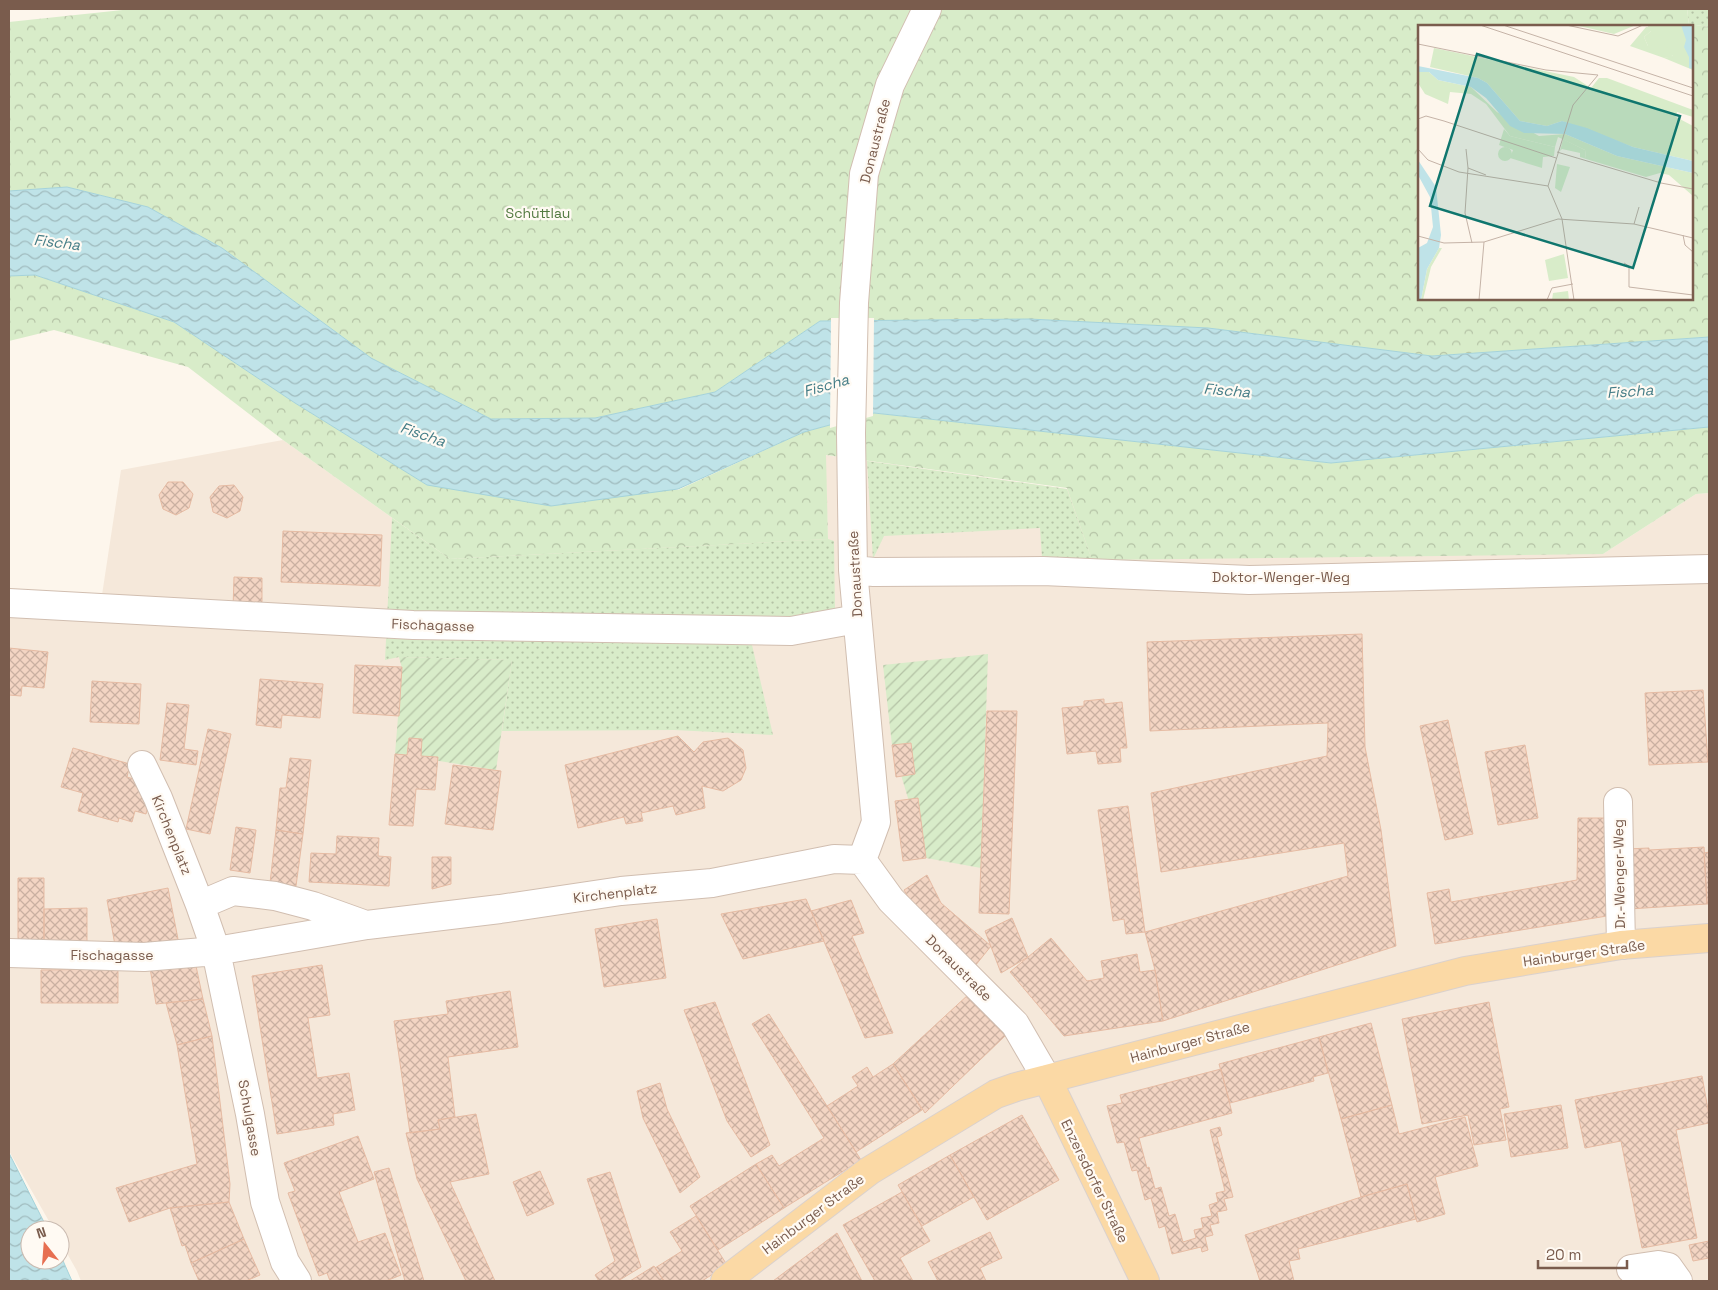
<svg xmlns="http://www.w3.org/2000/svg" width="1718" height="1290" font-family="'Space Grotesk',sans-serif">
<style>
.residential{fill:#f5e8da}
.grass{fill:url(#grass-dots)}
.forest{fill:url(#forest-crowns);fill-rule:evenodd}
.garden{fill:url(#garden-furrows)}
.water{fill:url(#water-waves);stroke:#a5d3da}
.pier{fill:#fdf6ec}
.building{fill:url(#building-cross-hatch);stroke:#e6bba3}
.lines{fill:none;stroke-linecap:round;stroke-linejoin:round}
.minor-casing{stroke:#d1beb0;stroke-width:30}
.major-casing{stroke:#dad1cd;stroke-width:30}
.minor{stroke:#fff;stroke-width:28}
.major{stroke:#fbd9a5;stroke-width:28}
.labels{text-anchor:middle;dominant-baseline:central;stroke-width:4.5;stroke-linejoin:round;paint-order:stroke}
.street-label{font-size:14px;fill:#7a5c4d;stroke:#fffaf3}
.park-label{font-size:14px;fill:#537a41;stroke:#fffaf3}
.water-label{font-size:15px;font-style:italic;fill:#437c86;stroke:#fffaf3}
.inset-road{fill:none;stroke:#c5b3a7;stroke-width:1}
.view{fill:#0f766e;fill-opacity:0.15;stroke:#0f766e;stroke-width:2.5}
.inset-edge{fill:none;stroke:#7a5c4d;stroke-width:2.5}
</style>
<defs>
<pattern id="grass-dots" width="8" height="8" patternUnits="userSpaceOnUse" patternTransform="scale(1.25)"><rect width="8" height="8" fill="#d8ecc9"/><path d="M2 2h.1M6 6h.1" fill="none" stroke="#b4c2a5" stroke-width="1.8" stroke-linecap="round"/></pattern>
<pattern id="forest-crowns" width="20" height="18" patternUnits="userSpaceOnUse" patternTransform="scale(1.25)"><rect width="20" height="18" fill="#d8ecc9"/><path d="M2 6a3 3 0 1 1 6 0M12 15a3 3 0 1 1 6 0" fill="none" stroke="#b4c2a5"/></pattern>
<pattern id="garden-furrows" width="10" height="10" patternUnits="userSpaceOnUse" patternTransform="scale(1.25)"><rect width="10" height="10" fill="#d8ecc9"/><path d="M-1 1l2-2M0 10L10 0M9 11l2-2" fill="none" stroke="#b4c2a5"/></pattern>
<pattern id="water-waves" width="16" height="10" patternUnits="userSpaceOnUse" patternTransform="scale(1.25)"><rect width="16" height="10" fill="#bfe3e8"/><path d="M0 5q4-4 8 0t8 0" fill="none" stroke="#a0bbbe"/></pattern>
<pattern id="building-cross-hatch" width="8" height="8" patternUnits="userSpaceOnUse" patternTransform="scale(1.25)"><rect width="8" height="8" fill="#f3d5c3"/><path d="M0 0l8 8M0 8l8-8" fill="none" stroke="#cab0a1"/></pattern>
</defs>
<rect width="100%" height="100%" fill="#fdf6ec"/>
<!-- residential -->
<path class="residential" d="M283,440l167,119 378,-21 -3,-83 242,34 536,65 93,-60 13,-1v788h-1628l-4,-10 -17,-30v-11h-6l-45,-79v-559l93,3 19,-125z"/>
<!-- grass -->
<path class="grass" d="M1687,9h22v18l-20,-3z
M867,461l200,28 25,71 -50,-2 -2,-30 -156,8 -11,23z
M392,518l58,41 378,-20 6,2 1,67 -22,7 -40,4 -3,26h-18l21,90 -99,-5 -172,1 10,-71 -113,-3 -14,3z"/>
<!-- forest -->
<path class="forest" d="M132,9h1555l2,15 20,3v310l-277,19 -224,-28 -179,-9 -209,2 -105,71 -120,26 -104,1 -120,-61 -149,-110 -74,-41 -81,-20 -58,4v-169zM1419,26h273v273h-273z
M35,275l139,47 121,81 132,82 251,5 126,-58 70,-19 457,50 378,-36v66l-13,1 -93,60 -511,6 -25,-72 -241,-33 2,84 -378,20 -167,-119 -95,-73 -134,-37 -45,11v-65z"/>
<!-- garden -->
<path class="garden" d="M988,654l-7,214 -55,-10 -34,-113 -9,-80z
M399,657l113,3 -16,110 -101,-16 7,-86z"/>
<!-- water -->
<path class="water" d="M67,187l81,20 74,41 149,110 120,61 104,-1 120,-26 105,-71 209,-2 179,9 224,28 277,-19v90l-378,36 -457,-50 -70,19 -126,57 -127,17 -124,-21 -132,-82 -121,-81 -139,-47 -26,1v-85z
M9,1153l39,77h-18v30h30v-6l12,27h-63z"/>
<!-- pier -->
<path class="pier" d="M831,318h43l-1,98 -43,12z"/>
<!-- building -->
<path class="building" d="M168,482h15l10,12 -4,14 -13,7 -13,-6 -4,-14z
M234,485l9,12 -3,14 -13,7 -14,-6 -3,-15 9,-11z
M283,531l99,4 -2,51 -99,-4z
M234,577l28,1v32l-29,-1z
M1362,634l3,113 16,83 15,116 -233,75 -8,-51 -10,-38 203,-56 -4,-33 -183,29 -10,-79 176,-37 1,-33 -178,8 -3,-89z
M9,648l39,4 -4,36 -22,-2 -1,10 -12,-1z
M355,665l47,2 -3,49 -46,-3z
M260,679l63,5 -3,34 -38,-3 -1,13 -25,-3z
M92,681l49,3 -2,40 -49,-2z
M1703,690l5,72 -59,3 -4,-72z
M1104,699v5l18,-2 5,46h-7l1,14 -23,2 -2,-13 -29,3 -5,-46 22,-2v-5z
M167,703l22,2 -5,44 14,2 -2,14 -36,-5z
M987,711h30l-8,203 -30,-1z
M1448,720l25,114 -28,6 -25,-114z
M208,729l23,5 -21,100 -24,-5z
M678,736l16,16 9,-10 25,-4 15,12 3,18 -5,12 -18,11 -21,-5 3,22 -29,7 -3,-9 -32,7 2,8 -17,3 -2,-7 -46,11 -13,-63z
M409,738l13,1 -1,17 17,1 -3,33 -19,-1 -3,37 -24,-1 6,-71 12,1z
M911,743l4,31 -19,3 -4,-32z
M1525,745l13,73 -40,7 -13,-73z
M73,748l57,16 -3,13 17,5 7,13 -5,19 -11,-3 -3,11 -13,-4 -1,4 -40,-11 5,-18 -22,-6z
M290,758l21,2 -8,74 -27,-4 4,-42h6z
M453,765l48,6 -8,59 -48,-6z
M918,798l8,60 -23,3 -8,-60z
M1128,806l17,126 -19,2 -2,-15 -11,2 -15,-111z
M1578,818h34l-5,98 -172,28 -8,-51 22,-4 2,13 126,-22z
M236,827l20,3 -6,43 -20,-3z
M276,830l27,4 -7,52 -26,-3z
M337,836l42,2 -1,18 13,1 -2,29 -80,-4 2,-29 25,1z
M1704,847l3,57 -78,5 -3,-60 23,-1v2z
M1709,852v52h-2l-3,-51z
M432,857h19v27l-19,5z
M927,875l14,28 50,43 -16,20 -55,-48 -16,-28z
M18,878h26v69l-26,-1z
M168,888l10,51 -62,12 -9,-51z
M806,899l18,42 -81,18 -22,-45z
M851,900l13,33 -12,3 41,97 -28,5 -54,-127z
M87,908v38l-43,1v-38z
M1012,918l16,39 -27,16 -16,-42z
M657,919l9,59 -62,9 -9,-58z
M1051,938l36,43 17,-3 -3,-17 36,-7 3,18 15,-2 8,51 -99,15 -54,-64z
M322,965l8,50 -22,3 9,60 32,-5 6,37 -22,4 1,11 -57,9 -25,-158z
M196,966l7,33 -47,5 -6,-36z
M118,969v34h-77v-33z
M510,991l8,56 -70,10 7,60 -17,3 2,9 -30,4 -16,-112 54,-7 -2,-13z
M969,994l38,40 -82,79 -32,-49z
M203,999l9,37 -35,9 -11,-42z
M715,1002l55,143 -19,12 -24,-36 -43,-111z
M1489,1002l20,105 -9,2 6,31 -32,5 -6,-30 -46,9 -20,-105z
M769,1014l92,146 -77,48 -28,-44 16,-9 7,11 45,-28 -72,-114z
M1371,1023l21,82 -51,14 -22,-82z
M212,1036l18,148 -1,18 -59,6 -41,14 -13,-34 81,-24 -20,-119z
M1319,1037l9,36 -15,4 1,4 -84,22 -11,-39z
M893,1064l29,46 -66,42 -29,-46 31,-20 -6,-9 15,-10 6,10z
M1221,1069l11,44 -93,25 8,30 2,-1 6,22 6,-2 8,29 6,-2 8,28 13,-4 -2,-8 9,-2 -2,-10 11,-2 -3,-11 9,-3 -2,-9 9,-2 -15,-61 10,-3 2,8 -5,2 16,60 -9,2 3,11 -10,2 2,11 -9,2 3,10 -8,2 3,13 -6,2 -1,-5 -29,7 -7,-28 -6,2 -8,-30 -6,2 -8,-30 -5,1 -8,-29 -7,1 -10,-37 15,-3 -2,-8z
M1702,1076l7,39v8l-33,7 21,108 -55,10 -21,-107 -36,7 -10,-48z
M660,1083l7,26 33,68 -20,16 -37,-75 -6,-27z
M1392,1105l7,29 66,-17 13,49 -43,11 10,37 -28,8 -10,-38 -46,13 -20,-78z
M1561,1105l7,43 -57,9 -7,-43z
M476,1114l13,60 -39,8 45,99h-29l-49,-102 -11,-46 34,-4 -2,-9z
M1022,1115l37,65 -72,40 -37,-65z
M358,1136l16,43 -35,13 19,50 27,-9 16,42 -15,6h-56l-3,-8 -8,3 -31,-83 7,-2 -11,-28z
M950,1155l24,42 -52,29 -24,-41z
M756,1164l28,44 -66,42 -28,-44z
M389,1168l35,113h-19l-31,-109z
M540,1171l14,33 -27,12 -14,-34z
M610,1172l31,95 -23,14h-19l-4,-6 20,-14 -28,-82z
M1407,1184l9,35 -118,30 2,10 -11,2 5,20h-34l-15,-46 116,-38z
M902,1192l28,49 -30,17 13,23h-38l-32,-56z
M229,1202l15,37 -53,24 -6,-18 -3,1 -12,-38z
M696,1216l31,49 -25,16h-38l-9,-13 27,-17 -12,-19z
M990,1232l12,26 -22,10 6,13h-48l-10,-19z
M837,1233l25,48h-89z
M244,1239l16,36 -14,6h-47l-8,-18z
M1709,1241v17l-16,3 -4,-16z
M654,1266l10,15h-34z"/>
<g class="lines">
<!-- minor casing -->
<g class="minor-casing">
<path id="minor" d="M853,570l21,2 169,-1 206,9 460,-11
M9,603l404,22 378,6 66,-12
M142,765l16,33 42,107
M1618,802l3,143
M862,860l14,-38 -23,-252 -2,-137 3,-130 10,-129 26,-89 37,-76
M862,860l29,40 124,124 32,55
M9,953l135,4 72,-6 151,-26 133,-16 121,-18 91,-8 122,-24 28,1
M1631,1269l27,-4 10,2 10,14
M297,1281l-12,-19 -20,-60 -15,-88 -34,-163 -16,-46 33,-14 42,5 38,10 53,19"/>
</g>
<!-- major casing -->
<g class="major-casing">
<path id="major" d="M1047,1079l98,202
M725,1281l144,-110 127,-77 20,-7 449,-116 156,-26 88,-7"/>
</g>
<!-- minor -->
<use href="#minor" class="minor"/>
<!-- major -->
<use href="#major" class="major"/>
</g>
<g class="labels">
<!-- street labels -->
<g class="street-label">
<text transform="translate(875 141) rotate(-76)">Donaustraße</text>
<text transform="translate(855 574) rotate(-93)">Donaustraße</text>
<text x="1281" y="577">Doktor-Wenger-Weg</text>
<text transform="translate(433 625) rotate(2)">Fischagasse</text>
<text transform="translate(172 835) rotate(68)">Kirchenplatz</text>
<text transform="translate(1619 874) rotate(-91)">Dr.-Wenger-Weg</text>
<text transform="translate(615 893) rotate(-7)">Kirchenplatz</text>
<text transform="translate(1584 953) rotate(-8)">Hainburger Straße</text>
<text x="112" y="955">Fischagasse</text>
<text transform="translate(959 968) rotate(45)">Donaustraße</text>
<text transform="translate(1190 1042) rotate(-15)">Hainburger Straße</text>
<text transform="translate(250 1118) rotate(80)">Schulgasse</text>
<text transform="translate(1095 1181) rotate(64)">Enzersdorfer Straße</text>
<text transform="translate(813 1214) rotate(-37)">Hainburger Straße</text>
</g>
<!-- park labels -->
<g class="park-label">
<text x="538" y="213">Schüttlau</text>
</g>
<!-- water labels -->
<g class="water-label">
<text transform="translate(57 242) rotate(7)">Fischa</text>
<text transform="translate(826 385) rotate(-16)">Fischa</text>
<text transform="translate(1227 390) rotate(5)">Fischa</text>
<text transform="translate(1630 391) rotate(-4)">Fischa</text>
<text transform="translate(423 434) rotate(19)">Fischa</text>
</g>
</g>
<!-- overview -->
<g transform="translate(1418 25)">
<rect width="275" height="275" fill="#fdf6ec"/>
<path d="M229,0h46v45l-29,-12 9,-2 -25,-10 -4,-9 7,-6zM86,104l6,7 45,11 -1,9 -11,1 -1,11 -32,-10 3,-8 -14,-5zM145,114l22,11 1,9 -6,-2v-4l-18,-4 -2,2zM150,266l1,9h-17l1,-7z" fill="#d8ecc9"/>
<path d="M157,0h61l-22,9zM228,2h5v4l-7,6 4,9 16,-3 9,14 -9,1 -34,-12zM16,23l140,29 17,11 8,-10h8l86,32v7l-16,-5 -1,5 17,9v35l-60,-14 -71,-26 -15,5 -27,-5 -33,-38 -9,-5 -48,-11zM0,47h11l9,8 33,7 26,25 42,24 26,-2 52,22 76,17v23l-24,-21 -9,-2 -14,4 -60,-18 -1,-9 -27,-13 -3,10 -45,-11 -24,-32 -15,-10 -21,-2 -2,12 -23,-10 -7,-11zM21,223h3l-11,19 -8,33h-2l6,-31z" fill="#d8ecc9"/>
<path d="M80 129a7 7 0 1 1 14 0a7 7 0 1 1-14 0ZM139,139l13,3 -9,25 -6,-4zM146,229l4,24 -19,3 -4,-21z" fill="#d8ecc9"/>
<path d="M263,0h12v44l-4,-1v-11l-5,-10 2,-7zM0,41l60,12 9,5 33,38 27,5 15,-5 25,7 46,19 60,14v12l-76,-17 -52,-22 -41,-1 -14,-7 -24,-28 -15,-11 -33,-7 -9,-8h-11zM0,135l18,27 5,48 -2,13 -12,21 -6,31h-3v-52l9,-5 6,-16 -3,-30 -12,-22z" fill="#bfe3e8"/>
<path class="inset-road" d="M62,0l213,71M85,0l190,63M148,0l52,11 25,-11M0,19l128,26 52,5M0,94l8,-3 18,5 112,37M0,124l10,11 31,12 89,14M48,124l2,19M139,127l104,31 32,6M144,194l-14,-33 25,-81 25,-30M144,194l12,81M216,199l5,-17M265,210l2,10 8,7M0,211l26,7 40,-1 74,-23 76,5 59,14M54,218l-7,-30 3,-45 18,7M206,238l5,3v21l64,8M61,275l5,-58M129,275l5,-12 21,-4"/>
<path class="view" d="M59,29l203,62 -47,152 -203,-62z"/>
<rect width="275" height="275" class="inset-edge"/>
</g>
<!-- border -->
<rect width="1718" height="1290" fill="none" stroke="#7a5c4d" stroke-width="20"/>
<!-- north arrow -->
<g transform="translate(45 1245) rotate(343)"><circle r="24" fill="#fffaf3" stroke="#cabbb1"/>
<path d="M0-4L9 19L0 12L-9 19Z" fill="#e76f51"/>
<text y="-8" font-size="14" font-weight="bold" text-anchor="middle" fill="#7a5c4d">N</text>
</g>
<!-- scale -->
<path d="M1538 1260v8h89v-8" fill="none" stroke="#7a5c4d" stroke-width="2.5"/>
<text x="1546" y="1260" font-size="15" fill="#7a5c4d" stroke="#fffaf3" stroke-width="4" paint-order="stroke">20 m</text>
</svg>
